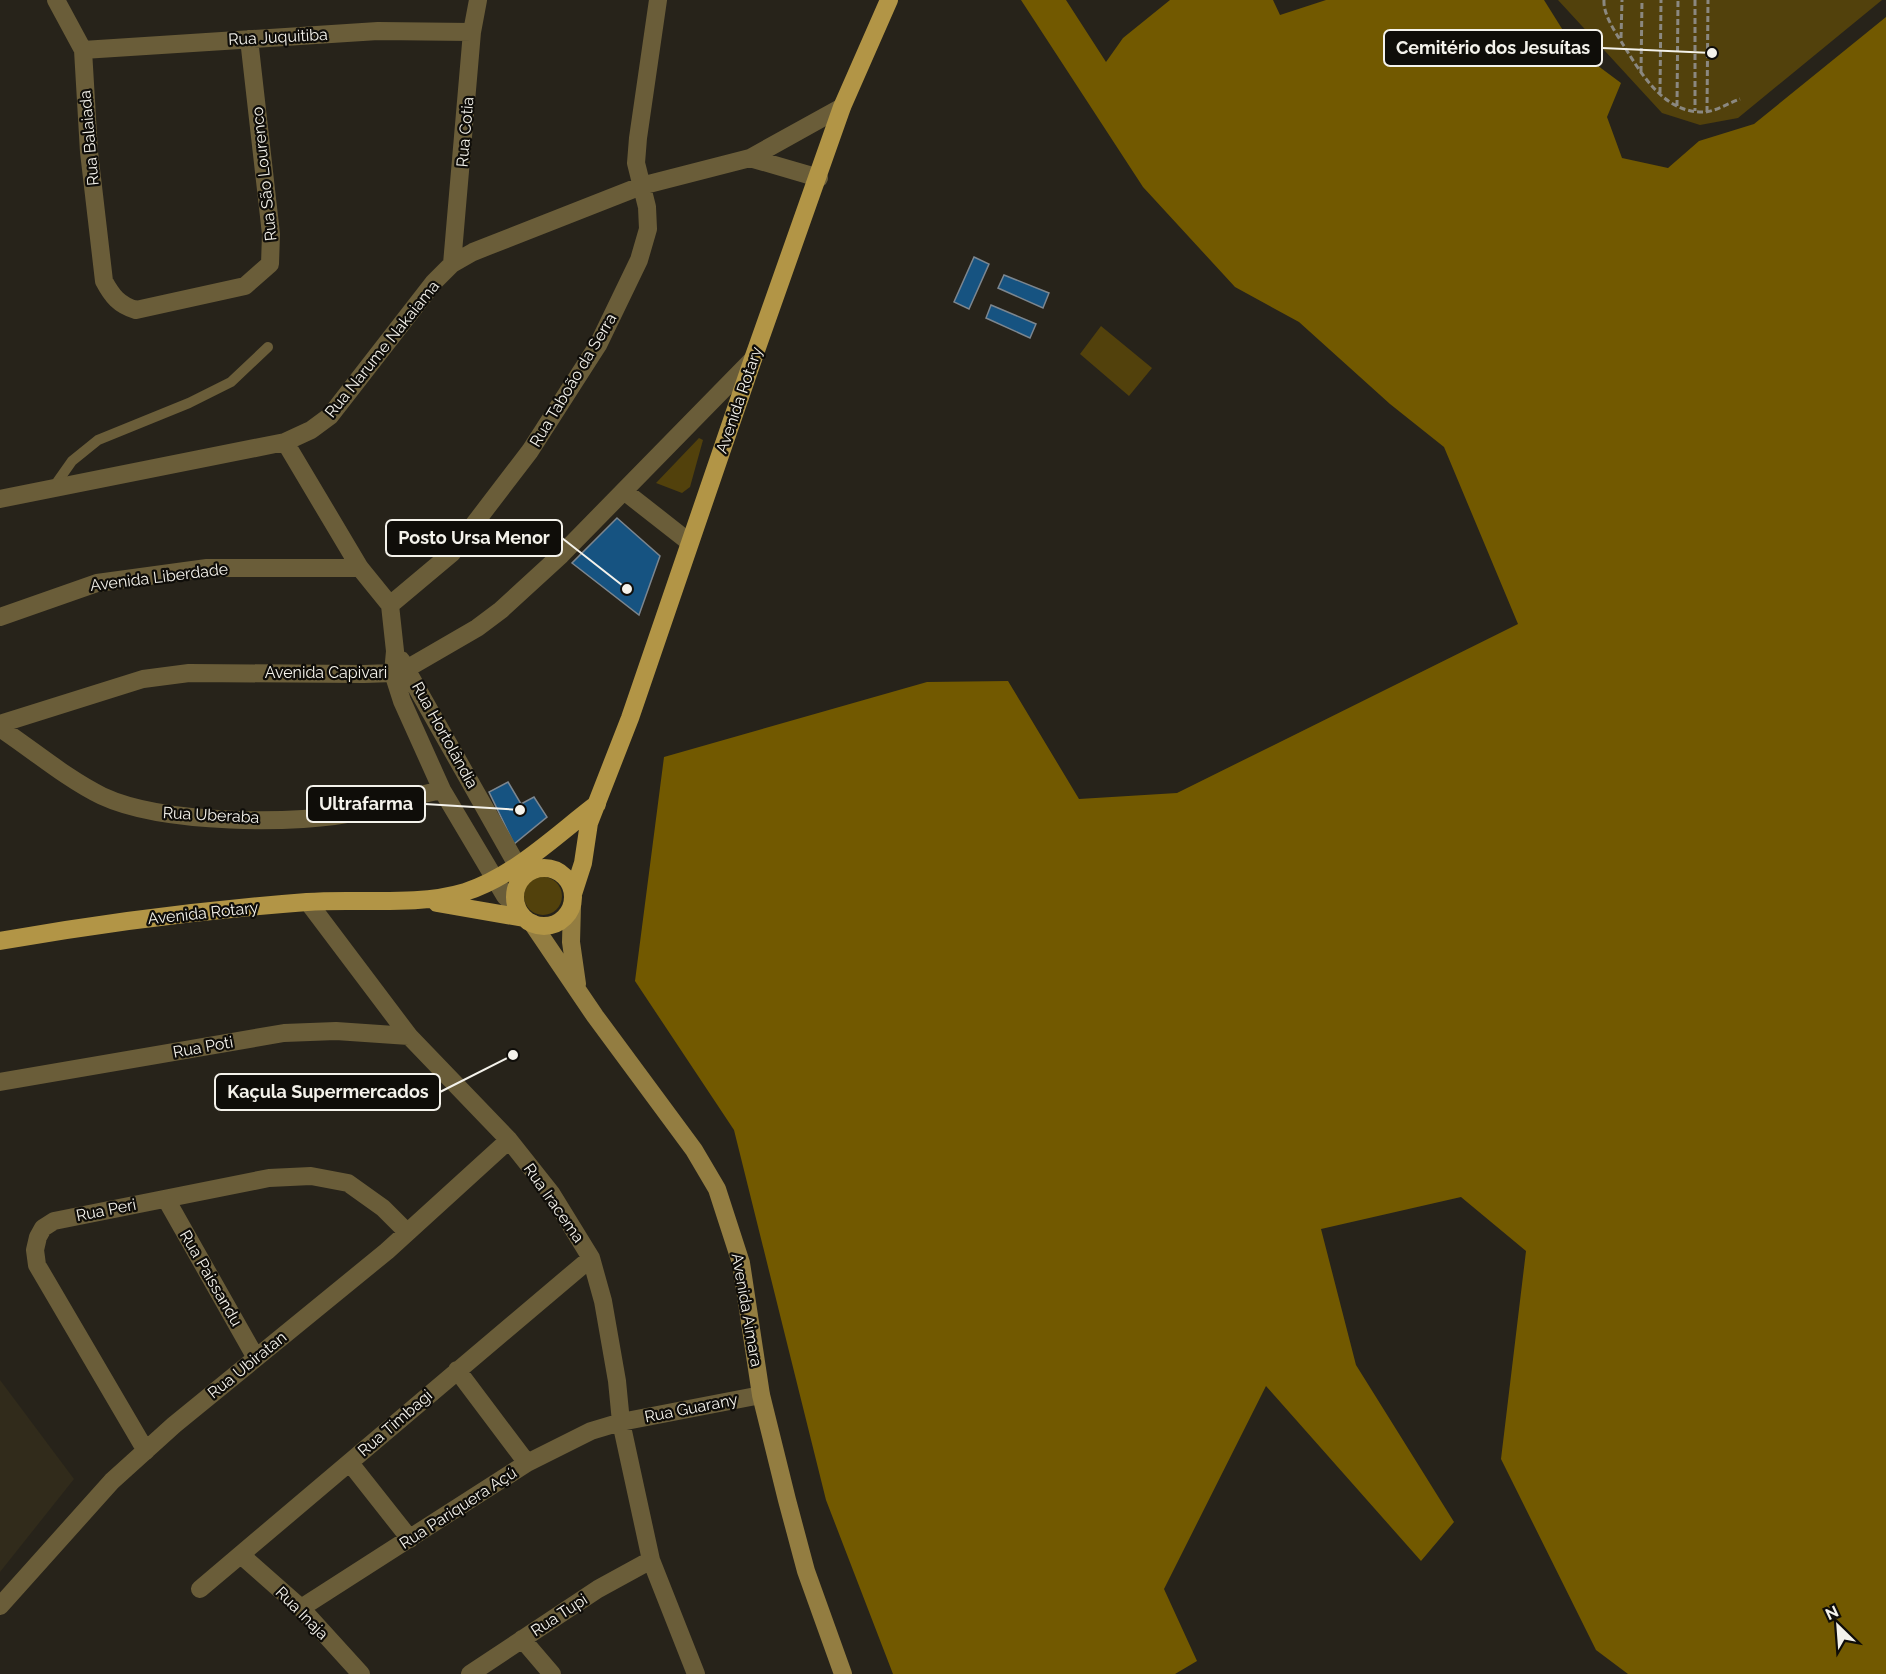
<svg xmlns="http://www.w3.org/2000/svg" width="1886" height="1674" font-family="Raleway,sans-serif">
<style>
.built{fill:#312b1b}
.green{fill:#52410c}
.forest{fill:#725900}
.building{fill:#165381;stroke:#7c868f;stroke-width:1.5}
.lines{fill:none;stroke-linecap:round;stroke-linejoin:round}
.path{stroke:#8b8880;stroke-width:3;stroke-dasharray:6 3;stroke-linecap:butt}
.lane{stroke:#6a5d39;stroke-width:10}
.street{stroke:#6a5d39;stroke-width:18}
.secondary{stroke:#937d41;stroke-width:18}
.primary{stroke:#b29546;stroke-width:18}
.labels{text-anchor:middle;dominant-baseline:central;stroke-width:4.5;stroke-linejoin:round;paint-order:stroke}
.street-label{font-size:16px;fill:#f4f2eb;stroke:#0f0d09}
.leader{fill:none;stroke:#f4f2eb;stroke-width:2}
.callout-dot{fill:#f4f2eb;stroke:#0f0d09;stroke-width:2}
.callout{fill:#0f0d09;stroke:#f4f2eb;stroke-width:2}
.callout-label{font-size:18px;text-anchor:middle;font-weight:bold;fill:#f4f2eb}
</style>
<rect width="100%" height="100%" fill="#27231a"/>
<!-- built -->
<path class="built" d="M0,1380l74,99 -74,93z"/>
<!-- green -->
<path class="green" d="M1558,0h324l-144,118 -38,7 -38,-12z
M1101,326l51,42 -23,28 -49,-42z
M699,438l4,2 -13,47 -8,6 -26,-10z
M524 896a19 19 0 1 1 38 0a19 19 0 1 1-38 0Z"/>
<!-- forest -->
<path class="forest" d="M1021,0h45l40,62 17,-24 47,-38h103l7,15 46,-15h218l30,48 47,35 -14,34 15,41 46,10 31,-27 55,-17 132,-107v1657h-258l-32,-24 -95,-191 25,-208 -65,-54 -140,32 35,136 98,157 -33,39 -155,-175 -102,203 33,72 -22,13h-282l-67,-174 -92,-370 -99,-149 29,-224 263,-75 81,-1 71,118 98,-6 341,-169 -74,-177 -54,-43 -91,-82 -64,-35 -92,-100z"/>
<!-- building -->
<path class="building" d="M974,257l15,7 -20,45 -15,-7z
M1004,275l45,18 -6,15 -45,-20z
M991,305l45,19 -6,14 -44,-20z
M617,518l43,38 -21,59 -67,-52z
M508,782l13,22 13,-7 13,20 -33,27 -25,-52z"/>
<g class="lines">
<!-- path -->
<path class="path" d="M1604,0c-1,15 12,33 20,46 18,29 41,68 81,66 11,-1 24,-9 35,-13
M1695,0v111
M1621,38l1,-38
M1641,72l1,-72
M1660,93l1,-93
M1677,106l1,-106
M1707,112l1,-112"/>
<!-- lane -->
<path class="lane" d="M53,488l19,-27 26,-21 91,-37 42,-21 37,-35"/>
<!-- street -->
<path class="street" d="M56,0l27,50 6,102 15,129c8,15 15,24 32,29l109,-24 25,-22 1,-30 -22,-195
M83,50l295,-19 94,1
M750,158l69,20
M452,264l20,-232 6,-32
M285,442l75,126 30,37 5,46 -2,22 9,28 40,89 63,106 12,11
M624,491l65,51
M0,499l285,-57 26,-12 19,-14 104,-134 18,-18 21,-12 168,-66 109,-28 92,-51
M390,605l62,-52 78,-102 68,-106 41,-85 9,-31 -1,-22 -11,-44 2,-25 20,-138
M0,617l97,-34 110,-15h153
M401,660l116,205
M0,724l143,-45 46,-6 175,1 29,-1 15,-5 69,-40 24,-18 60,-55 192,-196
M0,728c33,22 67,51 102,68 60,28 196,30 261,15 27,-6 52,-16 79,-21
M308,902l101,134 100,104 42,53 40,65 12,43 14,80 4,41 30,138 45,114
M0,1082l284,-49 52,-2 73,5
M166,1199l90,159
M457,1370l70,93
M146,1451l-109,-186 -2,-15 3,-13 5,-9 11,-7 215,-43 42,-2 37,7 35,25 23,23
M350,1463l60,76
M241,1555l60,53 60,66
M200,1589l391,-331
M0,1606l112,-125 62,-56 213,-174 122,-111
M301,1608l226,-145 64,-32 30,-9 140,-27
M522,1639l30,35
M470,1674l128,-85 53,-29"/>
<!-- secondary -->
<path class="secondary" d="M572,906l-1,36 6,42
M532,923l63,93 99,134 23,39 24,74 20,132 26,105 19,71 37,103"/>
<!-- primary -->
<path class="primary" d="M515 897a29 29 0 1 1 58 0a29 29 0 1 1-58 0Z
M573,894l10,-31 6,-40 41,-105 123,-359 89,-252 47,-107
M437,903l87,15
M0,941c101,-18 204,-31 307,-39 51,-4 108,5 158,-10 50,-16 91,-57 132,-88"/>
</g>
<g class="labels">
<!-- street labels -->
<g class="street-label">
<text transform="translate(278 37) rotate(-3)">Rua Juquitiba</text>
<text transform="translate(465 132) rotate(-85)">Rua Cotia</text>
<text transform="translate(89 138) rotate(-95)">Rua Balaiada</text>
<text transform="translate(264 174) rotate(-96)">Rua São Lourenco</text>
<text transform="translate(382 349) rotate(-51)">Rua Narume Nakaiama</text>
<text transform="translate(573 380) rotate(-59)">Rua Taboão da Serra</text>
<text transform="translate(739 400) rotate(-71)">Avenida Rotary</text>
<text transform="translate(159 577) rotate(-7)">Avenida Liberdade</text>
<text x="326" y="672">Avenida Capivari</text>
<text transform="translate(445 735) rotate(61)">Rua Hortolândia</text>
<text transform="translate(211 815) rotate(3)">Rua Uberaba</text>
<text transform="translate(203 913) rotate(-6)">Avenida Rotary</text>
<text transform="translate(203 1047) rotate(-10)">Rua Poti</text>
<text transform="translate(554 1203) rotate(55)">Rua Iracema</text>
<text transform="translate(106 1210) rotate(-11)">Rua Peri</text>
<text transform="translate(211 1278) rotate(60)">Rua Paissandu</text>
<text transform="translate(747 1310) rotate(80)">Avenida Aimara</text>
<text transform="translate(247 1365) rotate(-39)">Rua Ubiratan</text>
<text transform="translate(691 1408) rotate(-11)">Rua Guarany</text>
<text transform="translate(395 1423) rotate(-41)">Rua Timbagi</text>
<text transform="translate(458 1508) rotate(-33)">Rua Pariquera Açú</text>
<text transform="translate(302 1613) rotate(45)">Rua Inaja</text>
<text transform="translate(559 1615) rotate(-33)">Rua Tupi</text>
</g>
</g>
<!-- callouts -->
<path class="leader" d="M1712 53L1602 48M627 589L562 538M520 810L425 804M513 1055L440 1092"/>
<g class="callout-dot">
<circle cx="1712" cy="53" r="6"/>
<circle cx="627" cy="589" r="6"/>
<circle cx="520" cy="810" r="6"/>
<circle cx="513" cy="1055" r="6"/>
</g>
<g class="callout">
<rect x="1384" y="30" width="218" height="36" rx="6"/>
<rect x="386" y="520" width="176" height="36" rx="6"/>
<rect x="307" y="786" width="118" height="36" rx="6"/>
<rect x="215" y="1074" width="225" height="36" rx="6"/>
</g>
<g class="callout-label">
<text x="1493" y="54">Cemitério dos Jesuítas</text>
<text x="474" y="544">Posto Ursa Menor</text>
<text x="366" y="810">Ultrafarma</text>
<text x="328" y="1098">Kaçula Supermercados</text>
</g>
<!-- north arrow -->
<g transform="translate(1838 1626) rotate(335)" stroke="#0f0d09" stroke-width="4.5" paint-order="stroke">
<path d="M0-4.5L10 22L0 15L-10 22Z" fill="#f4f2eb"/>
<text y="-9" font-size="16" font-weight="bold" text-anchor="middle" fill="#f4f2eb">N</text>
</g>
</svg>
